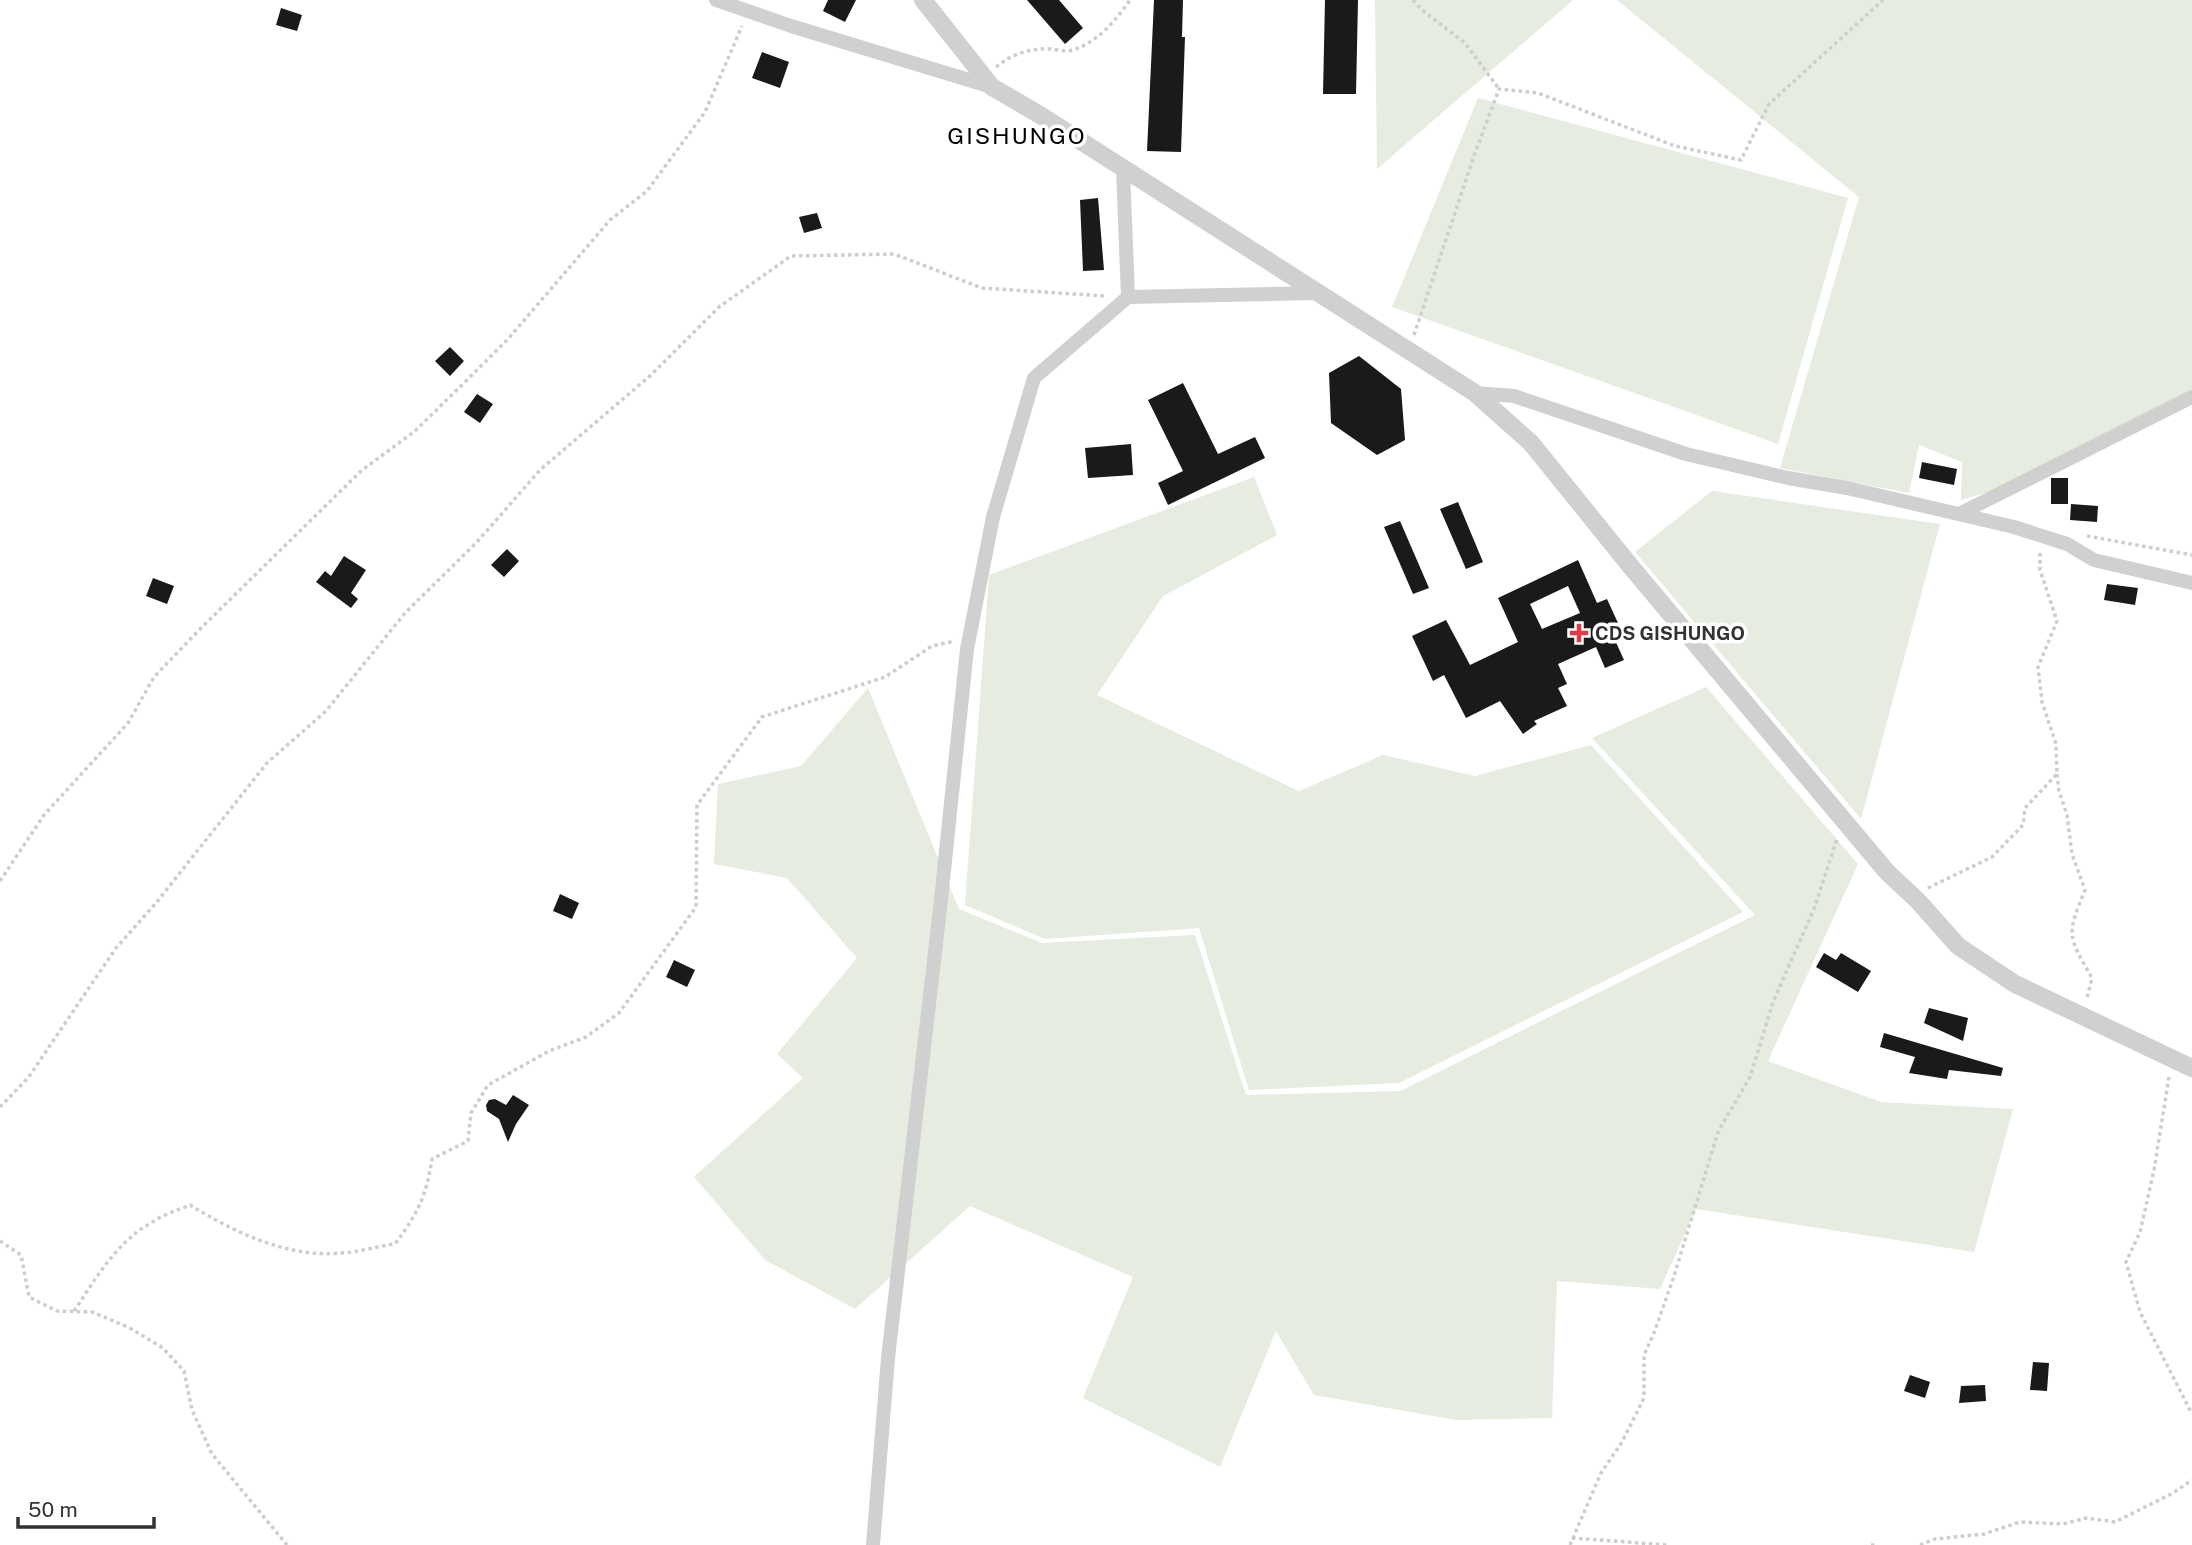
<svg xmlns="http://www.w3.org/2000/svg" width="2192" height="1545" font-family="'Public Sans',sans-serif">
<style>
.green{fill:#e6ecdf}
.building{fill:#1a1a1a;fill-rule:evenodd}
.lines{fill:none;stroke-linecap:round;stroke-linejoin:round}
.path{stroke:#cdcdcd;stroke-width:3.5;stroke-dasharray:3.5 3.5;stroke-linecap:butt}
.minor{stroke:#d0d0d0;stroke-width:14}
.tertiary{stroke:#d0d0d0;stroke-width:18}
.poi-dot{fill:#e63946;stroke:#fff;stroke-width:2.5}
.labels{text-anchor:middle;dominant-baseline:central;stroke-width:7;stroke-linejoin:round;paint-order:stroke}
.poi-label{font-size:19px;font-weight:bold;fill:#333;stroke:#fff;text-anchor:start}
.quarter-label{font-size:23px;letter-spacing:2px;fill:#000;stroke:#fff}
</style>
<rect width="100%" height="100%" fill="#fff"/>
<!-- green -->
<path class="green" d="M1375,0h198l-196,169z
M1617,0h575v393l-156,85 -75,22 1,-38 -43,-17 -10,48 -129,-25 79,-271z
M1478,98l370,100 -70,246 -386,-137z
M1254,477l23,58 -114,61 -66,99 202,96 84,-36 92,21 116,-31 152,167 -344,171 -150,7 -50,-162 -154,11 -80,-34 24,-330z
M1712,491l228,33 -79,295 -226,-267z
M1706,687l152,177 -90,197 113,41 132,7 -39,143 -278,-43 -36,80 -103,-8 -5,137 -96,2 -142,-25 -38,-64 -56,136 -137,-69 50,-121 -163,-71 -115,103 -90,-49 -71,-83 109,-99 -26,-24 80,-96 -70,-80 -73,-14 4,-80 83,-18 67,-78 91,221 83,34 153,-8 51,160 154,-4 355,-176 -163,-177z"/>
<!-- building -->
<path class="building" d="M828,0h28l-11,22 -22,-11z
M1027,0h32l24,28 -18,16z
M1154,0h29l-1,37h3l-4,115 -34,-1z
M1325,0h33l-2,94h-33z
M281,8l21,7 -5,16 -21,-6z
M762,52l27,10 -9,26 -28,-10z
M1098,198l6,72 -21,1 -3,-71z
M817,213l5,15 -18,5 -5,-16z
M450,347l14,14 -14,15 -15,-15z
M1359,356l42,33 4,51 -28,15 -46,-32 -2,-50z
M1183,383l35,71 37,-17 10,21 -97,47 -10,-22 25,-12 -35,-71z
M477,394l16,10 -13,19 -16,-11z
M1131,444l2,31 -45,3 -3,-30z
M1922,462l35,7 -3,16 -35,-7z
M2051,478h17v26h-17z
M1458,502l25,60 -17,7 -26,-60z
M2071,504l27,2 -1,16 -27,-2z
M1400,521l29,67 -16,6 -29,-67z
M507,549l12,12 -15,16 -13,-12z
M344,556l22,14 -15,23 7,6 -7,9 -35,-26 9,-11 6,5z
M1578,560l19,43 10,-4 11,24 -9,4 15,33 -19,8 -9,-21 -38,17 9,20 -9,4 9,18 -33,15 3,3 -14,10 -23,-33 -34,17 -22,-43 -11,6 -21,-45 34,-16 24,45 48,-23 -20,-44zM1568,586l12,27 -38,16 -12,-25z
M153,578l21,8 -7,18 -21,-8z
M2107,584l31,4 -3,17 -31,-5z
M560,894l19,9 -7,16 -19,-8z
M1824,953l12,7 5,-7 30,18 -13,21 -42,-25z
M674,960l21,10 -8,17 -21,-10z
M1929,1008l39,10 -5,23 -39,-18z
M1884,1033l119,35 -2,8 -52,-6 -2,9 -38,-6 6,-16 -35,-10z
M513,1095l16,10 -13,19 -8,18 -9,-23 -12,-8 -1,-6 3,-5 6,-1 11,6z
M2033,1362l16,1 -2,28 -17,-1z
M1910,1375l20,7 -5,16 -21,-7z
M1985,1385l1,16 -27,2 2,-17z"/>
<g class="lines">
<!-- path -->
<path class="path" d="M1413,0l9,10 43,33 34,46
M996,67c16,-13 34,-19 55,-18 7,1 16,3 22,1 25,-8 43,-30 57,-50
M1414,335l61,-182 24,-64 39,4 137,53 66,14 28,-56 114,-104
M2087,536l105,19
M2057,774l2,17 8,24 5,39 13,36c-19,46 -17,46 7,88l-5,20
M0,881l44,-66 84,-92 26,-46 48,-50 159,-156 54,-40 53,-52 40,-40 102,-119 37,-29 58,-79 37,-86
M1928,888l64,-31 31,-32 2,-17 32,-34 -1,-30 -14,-42 -4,-35 19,-46 -17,-51v-19
M2169,1077l-15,93 -14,62 -14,30 14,50 52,102
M0,1107l28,-29 88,-130 40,-45 111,-140 59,-52 79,-98 72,-71 63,-72 111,-95 68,-68 72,-51 103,-2 88,34 123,8
M0,1241l21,14 8,42 28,14 35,1 36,15 35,21 21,23 8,39 20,44 75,91
M74,1311c23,-34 43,-70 80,-90 11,-7 24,-11 36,-16 46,28 97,53 152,48 18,-1 36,-7 53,-9 23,-31 31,-47 37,-85l36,-18 3,-28 17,-28 61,-34 37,-14 33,-24 77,-106 1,-102 65,-88 123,-40 47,-31 23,-5
M1572,1538l95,7
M1570,1545l31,-72 21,-31 22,-44v-43l10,-22 20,-57 44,-144 32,-55 23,-75 41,-93 23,-70
M1871,1545h4
M1920,1545l15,-6 49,-5 36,-12 43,2 23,-6 29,4 58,-29 19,-13"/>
<!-- minor -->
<path class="minor" d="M716,0l75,26 201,61
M1128,297l191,-4
M1475,393l39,3 172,58 102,24 59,10 167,39 53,17 27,16 98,23
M1959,514l233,-117
M873,1545l15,-187 52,-449 27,-260 26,-132 41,-139 94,-81 -5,-128"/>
<!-- tertiary -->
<path class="tertiary" d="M923,0l69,87 48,28 435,278 56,50 101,125 255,304 31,29 40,45 57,38 177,84"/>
</g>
<!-- markers -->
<path class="poi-dot" d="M1575.5 622.5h7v7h7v7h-7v7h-7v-7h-7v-7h7z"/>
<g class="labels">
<!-- poi labels -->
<g class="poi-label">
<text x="1595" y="633">CDS GISHUNGO</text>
</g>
<!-- quarter labels -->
<g class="quarter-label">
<text x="1017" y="135">GISHUNGO</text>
</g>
</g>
<!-- scale -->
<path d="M18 1517v10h136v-10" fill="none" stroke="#333333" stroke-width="3.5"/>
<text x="28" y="1517" font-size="21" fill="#333333" stroke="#ffffff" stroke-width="5" paint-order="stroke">50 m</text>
</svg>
